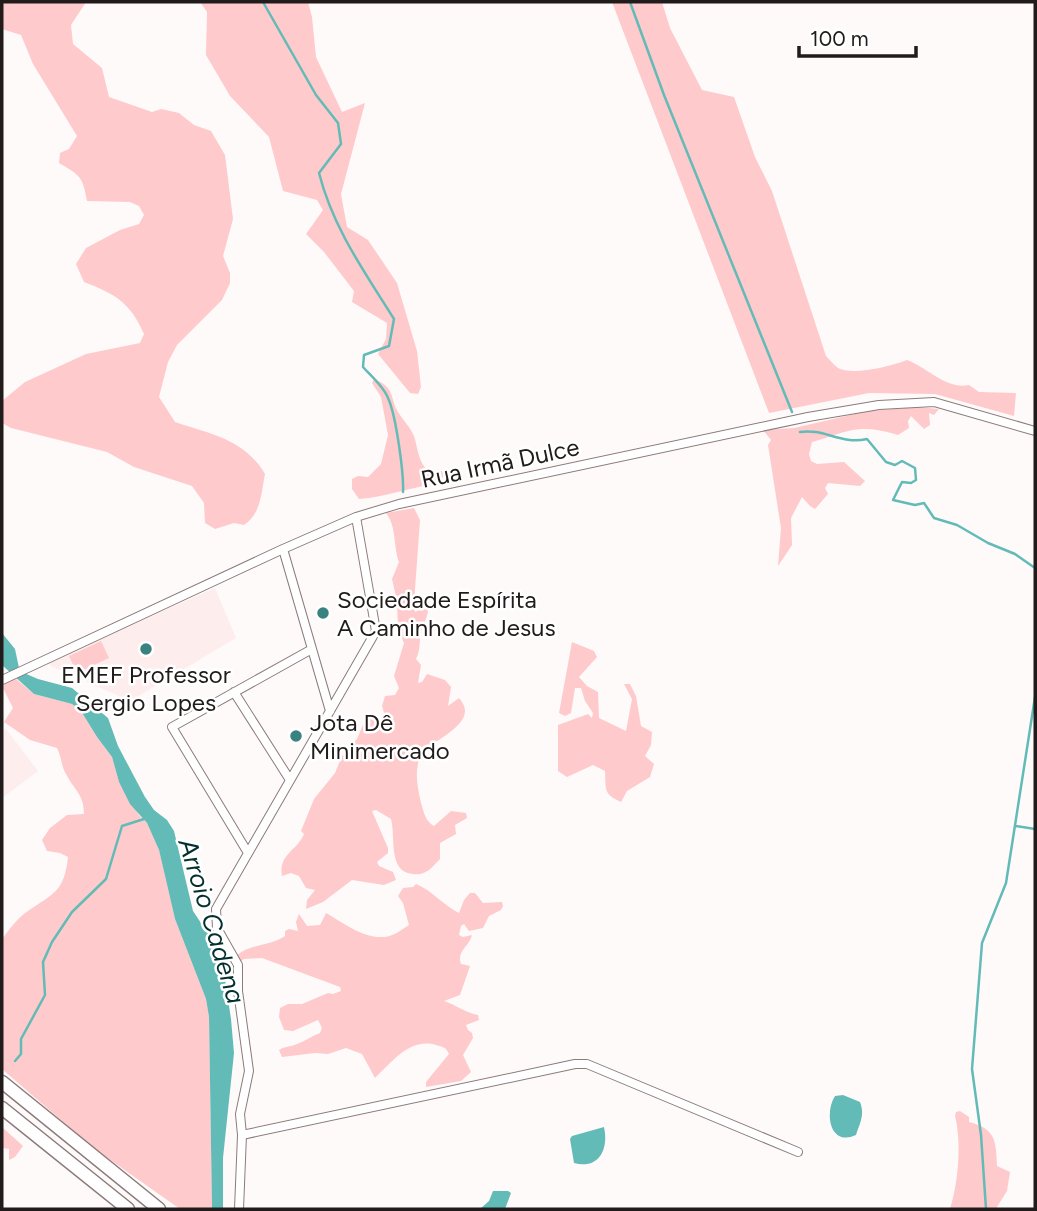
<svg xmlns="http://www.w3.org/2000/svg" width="1037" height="1211" font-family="Figtree,sans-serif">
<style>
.built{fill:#feeded}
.green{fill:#fecacb}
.water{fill:#63bbb7}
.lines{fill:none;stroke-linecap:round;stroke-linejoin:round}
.stream{stroke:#63bbb7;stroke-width:2.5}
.minor-casing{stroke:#8c7b7b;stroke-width:10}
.highway-casing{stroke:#8c7b7b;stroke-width:15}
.minor{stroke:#fff;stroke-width:8}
.highway{stroke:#fff;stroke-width:12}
.poi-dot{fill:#3a8280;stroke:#fff;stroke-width:2.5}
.labels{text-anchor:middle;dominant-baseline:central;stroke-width:5;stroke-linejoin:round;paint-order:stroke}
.street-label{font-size:24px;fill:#211b1b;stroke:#fff}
.poi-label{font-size:24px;fill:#211b1b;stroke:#fff;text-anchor:start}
.water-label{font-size:26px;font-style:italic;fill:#03302f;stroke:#fff}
</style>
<rect width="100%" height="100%" fill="#fefafa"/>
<!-- built -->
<path class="built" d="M215,588l21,50 -106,63 -79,-35 -2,-5z
M6,729l32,42 -36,27v-66z"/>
<!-- green -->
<path class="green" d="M2,2h84l-15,23 2,19 29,24 7,29 43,15 9,-3 18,4 15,12 17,6 14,24 8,64 -10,37 7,17v10l-8,17 -45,45 -9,17 -9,35 16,25c36,12 69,17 90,52 -4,20 -4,40 -21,51l-10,-2 -19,6 -10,-6 -1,-20 -12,-17 -58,-19 -27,-15 -96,-24 -9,-5v-22l23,-19 61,-28 54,-11 4,-9c-14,-32 -29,-40 -60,-52l-8,-18 10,-16 34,-18 19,-6 5,-9 -5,-9 -9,-4 -43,-1c-4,-24 -7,-26 -28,-38l1,-10 9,-4 8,-13 -44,-72 -12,-29 -19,-6z
M200,2h108l4,15 4,40 26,55 23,-9 -24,91 6,33 21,13 29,43 20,68 4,36 -3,7 -8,-1 -32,-39 8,-15 1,-16 -35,-21 2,-11 -30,-39 -18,-18 17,-24 -6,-10 -34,-9 -14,-54 -39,-41 -24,-41 1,-43z
M612,2h50l8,26 32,62 32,7 21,60 17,34 54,165c4,4 8,9 12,12 14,8 54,-2 69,-8 20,7 39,30 62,25l10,7 37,1 -2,23 -79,-22 -66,-1 -100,20z
M374,379c22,9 15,17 24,33 5,8 12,15 16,24 4,13 4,25 14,35h14l2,4 -5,8c-27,4 -53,14 -80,16l-7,-10v-10l6,-3 10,1 13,-13 7,-29 -7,-38 -9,-14z
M918,407l21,2 -5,6 -5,-2 1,12 -6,4 -13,-13 -3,5 1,7 -11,7c-40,-12 -48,-4 -86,7l-3,12 2,7 6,3 27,-2 21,19 -5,5 -32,-3 -3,5 3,6 -13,15 -5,-3 -8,-9 -11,21 1,27 -14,21 3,-38 -13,-83 3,-5 -8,-10 31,-2 74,-17z
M414,508l6,12 -6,83 1,9 8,-4 5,1c0,9 -5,14 -7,22 -2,10 0,18 -5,28l5,6 -3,18 4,-1 5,-8 18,6 6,7 -3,19 11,-8c23,25 -27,41 -37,56 -9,14 -4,35 -1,49 3,9 4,18 13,23l17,-15 15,2 1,5 -12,7 1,9 -16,9v16c-9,9 -14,17 -27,15 -26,-2 -17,-38 -22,-55l-15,-9 -4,1 16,37v5l-11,9 2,4 14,6 3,8 -12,5 -32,-5 -29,22 -17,7 1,-9 8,-10 -9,-2 -7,-12 -8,-3 -9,3c-4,-22 16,-26 22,-42l-3,-3 13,-32 21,-26 7,-17 15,-17 9,-21 10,-2 2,4 5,2 3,-3 -4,-13 3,-10 10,-1 4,-7 -5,-12 10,-33 -6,-14 -1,-28 -5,-22 7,-17c-6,-16 -2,-35 -13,-49z
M101,641l8,17 -32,15 -8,-17z
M572,642l22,9 3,6 -18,20 8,9 11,6 1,26 27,13 6,-32 -8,-15h6l6,12 5,30 11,6 -1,13 -6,11 9,8 -4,13 -23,14 -6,11c-18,-8 -15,-13 -16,-31l-12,-6 -26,12 -9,-6v-46l30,-11 4,4 1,-5 -8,-12 -4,-13h-6l-4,25 -6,3 -6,-3z
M15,678l19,16 38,10 9,7 16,26 15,20 7,25 20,33 8,8 12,27 16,69 31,80 3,18 3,192h-32l-88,-62 -90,-78v-130c8,-10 15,-21 26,-28 26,-18 36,-19 40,-54l-8,-4 -13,-2 -5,-11 8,-12 17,-13 17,-1c0,-20 -10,-24 -18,-40 -5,-8 -4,-16 -9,-26l-27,-8 -26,-18 9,-14 -10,-20 2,-5z
M416,884c17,7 27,21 43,29l5,-13 6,-7h5l8,10 19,-1 1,4 -2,4 -12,6 -6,12 -14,3 -5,-7 -3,2 -2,9 4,2 9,-2c-2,11 -16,16 -11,29l9,2 -10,29 -16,6c12,4 22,12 34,14l1,5 -13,5 2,5 4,3 1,5 -10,17 8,17 -10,9 -35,6v-5l23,-28c-3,-7 -6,-7 -13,-9 -26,-8 -44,17 -61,33l-13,-24 -16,-6 -18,6 -13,-1 -33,4 -3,-7c6,-4 11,-3 18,-6 8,-3 15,-8 23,-11l2,-5 -4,-8 -25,11 -9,-1 -5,-13 1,-9 8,-4h14l26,-11 5,1 8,-3 -1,-4 -78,-29 -18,1 -4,3 -3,-7c14,-11 33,-9 48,-19v-5l4,-2 9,2 -2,-9 3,-8 8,12 13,-1 6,-12c17,10 37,25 57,24 10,0 18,-7 26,-12l-6,-22 -5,-7 5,-8 10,-1z
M960,1111l9,6v5c27,7 27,19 28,44l13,6 -3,19 -10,16 1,2h-48c8,-26 12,-66 5,-93l1,-4z
M2,1127l21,19 -8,11 -6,3v-11l-7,-1z"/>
<!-- water -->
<path class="water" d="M2,633l13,16 4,19 5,5 14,6 34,9 36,30 10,28 27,51 9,13 13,10 7,11 19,80 16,24 16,44 6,40 3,34 -11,105v51h-11l-3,-192 -3,-18 -31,-80 -16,-69 -12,-27 -17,-19 -11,-22 -7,-25 -15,-20 -16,-26 -9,-7 -38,-10 -32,-29z
M843,1095l17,7c5,13 0,20 -4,33 -26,12 -32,-22 -21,-39z
M604,1127c5,22 -5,43 -30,36l-4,-24 2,-3z
M493,1191h15l3,2 -6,16h-25l9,-8z"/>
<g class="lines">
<!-- stream -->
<path class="stream" d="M263,2l53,93 22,28 3,21 -22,29c14,55 45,98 75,146l-5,27 -25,9 -1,12c8,9 21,20 25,31 8,17 16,76 15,94
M630,2l34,93 128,317
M800,432c24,-4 41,13 67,7l19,23 9,3 7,-4 13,7 1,12 -5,3 -9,-1 -9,18 22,5 9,-2 10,15 23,7 31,18 27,11 20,14
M1016,826l19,3
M15,1061l6,-7v-15l24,-44 -2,-33 9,-20 20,-30 34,-33 16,-53 22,-7
M986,1209l-5,-74 -9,-66 10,-126 24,-60 29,-186"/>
<!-- minor casing -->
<g class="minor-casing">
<path id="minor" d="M283,549l47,162
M2,680l281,-131 73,-32 43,-13 409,-87 71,-12 55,-3 101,29
M234,692l56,88
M248,853l-76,-126 140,-78
M242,1135l333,-71h12l211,88
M239,1209l3,-74 -2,-21 9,-43 -11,-80v-26l-21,-37 -1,-19 160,-278 -20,-114"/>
</g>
<!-- highway casing -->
<g class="highway-casing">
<path id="highway" d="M2,1082l157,127
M2,1108l126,101"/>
</g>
<!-- minor -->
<use href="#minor" class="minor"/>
<!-- highway -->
<use href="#highway" class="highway"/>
</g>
<!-- markers -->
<g class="poi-dot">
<circle cx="323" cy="613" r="7"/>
<circle cx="146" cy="649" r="7"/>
<circle cx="296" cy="736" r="7"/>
</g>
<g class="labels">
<!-- street labels -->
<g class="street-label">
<text transform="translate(500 463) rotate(-12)">Rua Irmã Dulce</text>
</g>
<!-- poi labels -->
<g class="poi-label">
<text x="337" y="599">Sociedade Espírita<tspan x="337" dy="28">A Caminho de Jesus</tspan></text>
<text x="146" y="674" text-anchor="middle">EMEF Professor<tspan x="146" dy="28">Sergio Lopes</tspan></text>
<text x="310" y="722">Jota Dê<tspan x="310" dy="28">Minimercado</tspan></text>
</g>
<!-- water labels -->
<g class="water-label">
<text transform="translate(212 921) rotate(73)">Arroio Cadena</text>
</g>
</g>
<!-- border -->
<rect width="1037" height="1211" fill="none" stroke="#211b1b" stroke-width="7"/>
<!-- scale -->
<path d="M799 46v10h117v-10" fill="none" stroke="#211b1b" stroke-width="3.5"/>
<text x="810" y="46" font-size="21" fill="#211b1b" stroke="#ffffff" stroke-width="5" paint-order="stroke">100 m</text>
</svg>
